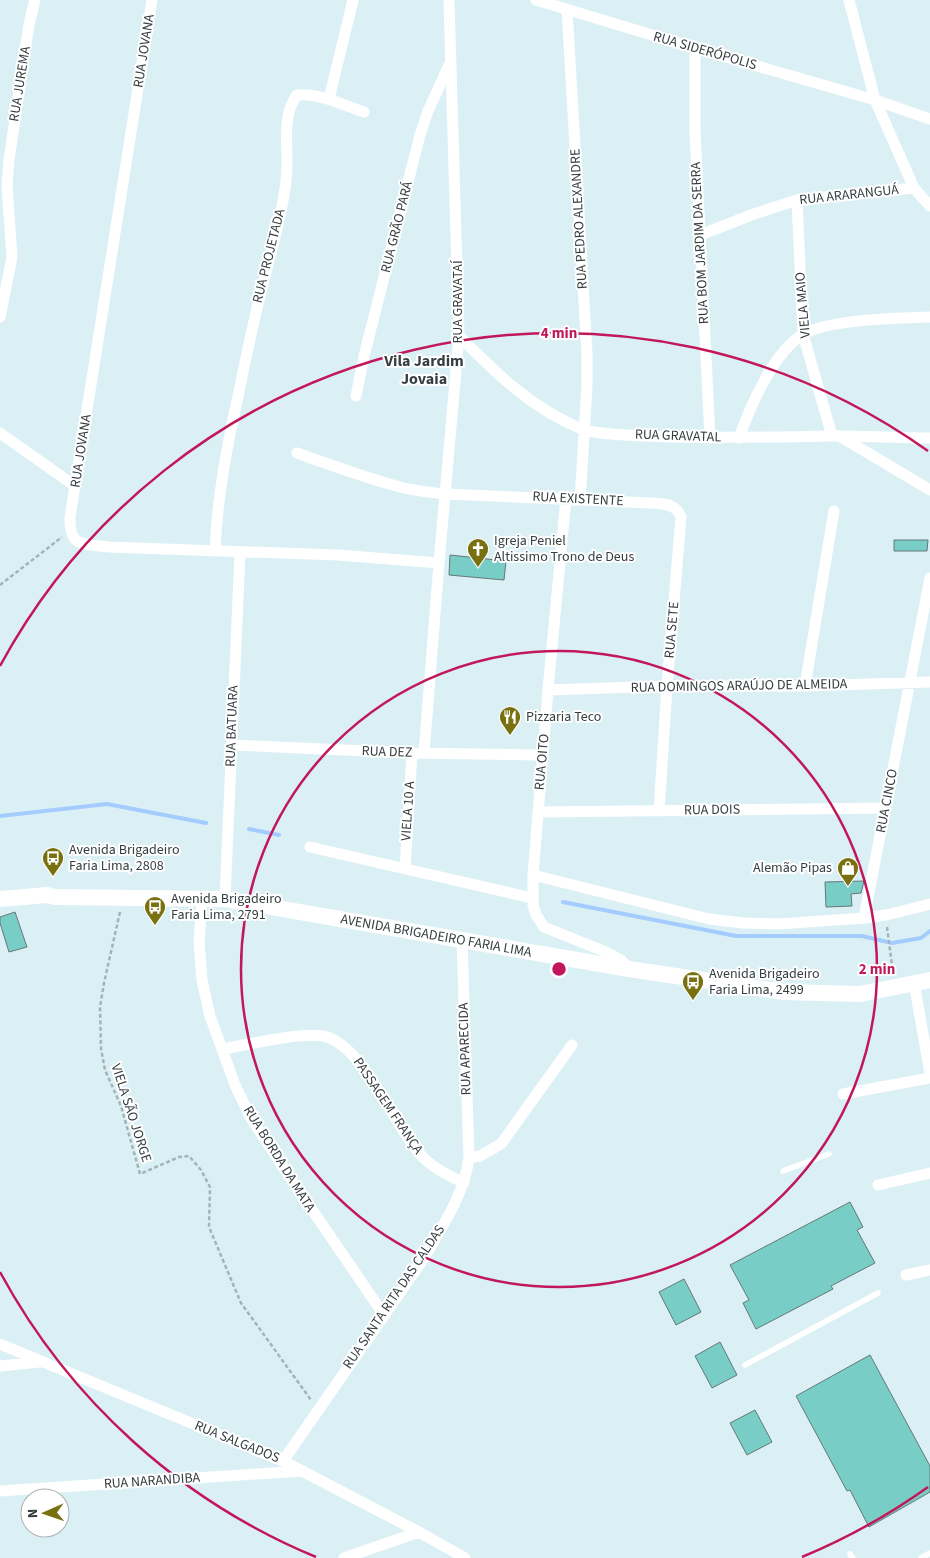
<svg xmlns="http://www.w3.org/2000/svg" width="930" height="1558" font-family="'Source Sans 3',sans-serif">
<style>
.lines{fill:none;stroke-linecap:round;stroke-linejoin:round}
.stream{stroke:#a5ccff;stroke-width:4}
.building{fill:#79cdc7;stroke:#657877}
.path{stroke:#a3b4b8;stroke-width:2.5;stroke-dasharray:4 2.5;stroke-linecap:butt}
.service{stroke:#fff;stroke-width:5.5}
.minor{stroke:#fff;stroke-width:11}
.secondary{stroke:#fff;stroke-width:16}
.ring{fill:none;stroke:#c2185b;stroke-width:2.5}
.labels{text-anchor:middle;dominant-baseline:central;stroke-width:4;stroke-linejoin:round;paint-order:stroke}
.street-label{font-size:14px;fill:#363e40;stroke:#fff}
.poi-label{font-size:14px;fill:#363e40;stroke:#fff;text-anchor:start}
.quarter-label{font-size:16px;font-weight:bold;fill:#363e40;stroke:#fff}
.centre{fill:#c2185b;stroke:#fff;stroke-width:2.5}
.ring-label{font-size:15px;text-anchor:middle;font-weight:bold;fill:#c2185b;stroke:#fff;stroke-width:4;stroke-linejoin:round;paint-order:stroke}
</style>
<rect width="100%" height="100%" fill="#dbf0f5"/>
<g class="lines">
<!-- stream -->
<path class="stream" d="M0,816l107,-12 99,19
M249,829l30,6
M563,902l173,34h126l30,7 29,-5 9,-7"/>
</g>
<!-- building -->
<path class="building" d="M894,540h34l-1,11h-33z
M450,555l56,6 -2,19 -55,-5z
M864,881l-3,12 -10,1 1,12 -26,1 -1,-25z
M15,912l12,35 -18,5 -9,-29v-6z
M850,1202l13,25 -6,3 18,33 -44,23 2,3 -77,40 -13,-26 6,-3 -19,-35z
M684,1279l17,33 -25,13 -17,-33z
M720,1342l17,33 -25,13 -17,-32z
M870,1355l60,111v26l-61,35 -19,-37 -3,1 -51,-95z
M755,1410l17,32 -25,13 -17,-32z"/>
<g class="lines">
<!-- path -->
<path class="path" d="M0,585l62,-48
M120,912l-16,71 -4,24 1,42 4,21 16,36 19,68 39,-17 10,-1 12,14 9,17 -1,40 32,76 70,97
M887,927l6,46"/>
<!-- service -->
<path class="service" d="M783,1171l46,-17
M745,1365l133,-72
M850,1554l3,4
M921,1558l9,-5"/>
<!-- minor -->
<path class="minor" d="M152,0l-82,517c-1,30 12,27 38,30l230,8 101,8
M536,0l159,48 180,52 55,19
M849,0l26,100 39,88 16,18
M567,9l20,344v33l-7,114
M695,48v84l15,306
M329,99l24,-99
M797,200l6,134 29,102
M700,235l54,-21 43,-14 117,-12
M0,317l12,-60 -5,-72 2,-25 20,-136 6,-24
M459,336c37,37 73,73 123,93 19,7 68,7 90,8 56,1 111,0 167,-1 30,0 61,2 91,2
M356,396l8,-40 56,-221 8,-24 22,-48
M0,433l75,53
M841,437l89,53
M739,438c11,-31 34,-85 63,-103 26,-16 97,-17 128,-18
M297,453c34,12 68,25 103,34 14,4 30,5 45,7l205,9c14,1 25,0 31,14l-14,169 -8,125
M566,498l-18,192 -15,185v30l3,10 8,12 62,25 15,8 8,9
M215,551c2,-55 13,-110 25,-164 5,-25 10,-50 16,-74 8,-36 19,-71 26,-107 3,-14 5,-30 5,-45 0,-21 -4,-48 10,-66 23,-2 46,10 67,17
M805,686l29,-175
M548,690l119,-4h138l125,-4
M231,745l181,8 131,2
M424,753l15,-190 20,-227 -10,-336
M538,812l348,-4
M310,847l222,51
M405,869l7,-116
M533,875l176,44 34,4 35,1 86,-6 22,-3 44,-11
M202,898l-3,44 3,38 8,36 25,69 16,33 36,55 97,142
M225,899l15,-347
M864,918l66,-340
M462,939l7,219
M914,983l16,90
M222,1049c26,-4 76,-17 101,-13 40,8 70,88 97,118 12,14 28,21 44,29
M843,1094l87,-16
M878,1185l52,-12
M906,1275l24,-5
M0,1344l283,117 136,71 46,26
M0,1366l39,-4
M283,1461l141,-203c18,-31 40,-63 45,-100l11,-2 21,-12 71,-99
M0,1491l303,-20
M344,1558l75,-26"/>
<!-- secondary -->
<path class="secondary" d="M0,899l47,-4 8,2 170,2 404,70 155,23 76,2 70,-14"/>
</g>
<!-- distance rings -->
<g class="ring">
<circle cx="559" cy="969" r="318"/>
<path d="M928 1487A636 636 0 0 1 802 1557M316 1557A636 636 0 0 1 0 1272M0 666A636 636 0 0 1 928 451"/>
</g>
<!-- icons -->
<defs>
<g id="church-pin" transform="scale(1.125)"><path d="M0 17L-7.5 6A9.5 9.5 0 1 1 7.5 6Z" fill="#797010" stroke="#fff"/><path d="M-1.2-6h2.4v3.5h3.3v2.4h-3.3V6h-2.4V-.1h-3.3v-2.4h3.3Z" fill="#fff"/></g>
<g id="restaurant-pin" transform="scale(1.125)"><path d="M0 17L-7.5 6A9.5 9.5 0 1 1 7.5 6Z" fill="#797010" stroke="#fff"/><path d="M-5-6h1v4h1v-4h1v4h1v-4h1v5L-1.5 .5V6h-2V.5L-5-1ZM5-6V6H3V1.5H1.5Q1.5-4 5-6Z" fill="#fff"/></g>
<g id="bus-pin" transform="scale(1.125)"><path d="M0 17L-7.5 6A9.5 9.5 0 1 1 7.5 6Z" fill="#797010" stroke="#fff"/><path d="M-5-6H5V4H4V6H2V4H-2V6H-4V4H-5ZM-3.5-4V0h7V-4ZM-3.5 1.2v1.5H-2V1.2ZM2 1.2v1.5H3.5V1.2Z" fill="#fff"/></g>
<g id="shop-pin" transform="scale(1.125)"><path d="M0 17L-7.5 6A9.5 9.5 0 1 1 7.5 6Z" fill="#797010" stroke="#fff"/><path d="M-5-2.5h2.3a2.7 3.5 0 0 1 5.4 0H5L5.5 6h-11ZM-1.5-2.5h3a1.5 2.3 0 0 0-3 0Z" fill="#fff"/></g>
</defs>
<g fill-rule="evenodd">
<use href="#church-pin" x="478" y="549"/>
<use href="#restaurant-pin" x="510" y="717"/>
<use href="#bus-pin" x="53" y="858"/>
<use href="#shop-pin" x="848" y="868"/>
<use href="#bus-pin" x="155" y="907"/>
<use href="#bus-pin" x="693" y="982"/>
</g>
<g class="labels">
<!-- street labels -->
<g class="street-label">
<text transform="translate(144 51) rotate(-81)">RUA JOVANA</text>
<text transform="translate(705 51) rotate(16)">RUA SIDERÓPOLIS</text>
<text transform="translate(20 84) rotate(-81)">RUA JUREMA</text>
<text transform="translate(849 195) rotate(-6)">RUA ARARANGUÁ</text>
<text transform="translate(579 219) rotate(-93)">RUA PEDRO ALEXANDRE</text>
<text transform="translate(397 227) rotate(-76)">RUA GRÃO PARÁ</text>
<text transform="translate(700 243) rotate(-93)">RUA BOM JARDIM DA SERRA</text>
<text transform="translate(269 256) rotate(-76)">RUA PROJETADA</text>
<text transform="translate(458 302) rotate(-90)">RUA GRAVATAÍ</text>
<text transform="translate(803 305) rotate(-95)">VIELA MAIO</text>
<text transform="translate(678 436) rotate(2)">RUA GRAVATAL</text>
<text transform="translate(81 451) rotate(-81)">RUA JOVANA</text>
<text transform="translate(578 499) rotate(3)">RUA EXISTENTE</text>
<text transform="translate(672 630) rotate(-85)">RUA SETE</text>
<text transform="translate(739 686) rotate(-1)">RUA DOMINGOS ARAÚJO DE ALMEIDA</text>
<text transform="translate(232 726) rotate(-88)">RUA BATUARA</text>
<text transform="translate(387 752) rotate(2)">RUA DEZ</text>
<text transform="translate(542 762) rotate(-85)">RUA OITO</text>
<text transform="translate(887 801) rotate(-79)">RUA CINCO</text>
<text transform="translate(712 810) rotate(-1)">RUA DOIS</text>
<text transform="translate(408 811) rotate(-86)">VIELA 10 A</text>
<text transform="translate(436 936) rotate(10)">AVENIDA BRIGADEIRO FARIA LIMA</text>
<text transform="translate(465 1049) rotate(-92)">RUA APARECIDA</text>
<text transform="translate(388 1106) rotate(56)">PASSAGEM FRANÇA</text>
<text transform="translate(131 1113) rotate(72)">VIELA SÃO JORGE</text>
<text transform="translate(279 1159) rotate(58)">RUA BORDA DA MATA</text>
<text transform="translate(394 1297) rotate(-56)">RUA SANTA RITA DAS CALDAS</text>
<text transform="translate(237 1442) rotate(22)">RUA SALGADOS</text>
<text transform="translate(152 1481) rotate(-4)">RUA NARANDIBA</text>
</g>
<!-- poi labels -->
<g class="poi-label">
<text x="494" y="541">Igreja Peniel<tspan x="494" dy="16">Altissimo Trono de Deus</tspan></text>
<text x="526" y="717">Pizzaria Teco</text>
<text x="69" y="850">Avenida Brigadeiro<tspan x="69" dy="16">Faria Lima, 2808</tspan></text>
<text x="832" y="868" text-anchor="end">Alemão Pipas</text>
<text x="171" y="899">Avenida Brigadeiro<tspan x="171" dy="16">Faria Lima, 2791</tspan></text>
<text x="709" y="974">Avenida Brigadeiro<tspan x="709" dy="16">Faria Lima, 2499</tspan></text>
</g>
<!-- quarter labels -->
<g class="quarter-label">
<text x="424" y="361">Vila Jardim<tspan x="424" dy="18">Jovaia</tspan></text>
</g>
</g>
<circle cx="559" cy="969" r="8" class="centre"/>
<g class="ring-label">
<text x="559" y="338">4 min</text>
<text x="877" y="974">2 min</text>
</g>
<!-- north arrow -->
<g transform="translate(45 1513) rotate(268)"><circle r="24" fill="#ffffff" stroke="#afb2b3"/>
<path d="M0-4L9 19L0 12L-9 19Z" fill="#797010"/>
<text y="-8" font-size="14" font-weight="bold" text-anchor="middle" fill="#363e40">N</text>
</g>
</svg>
